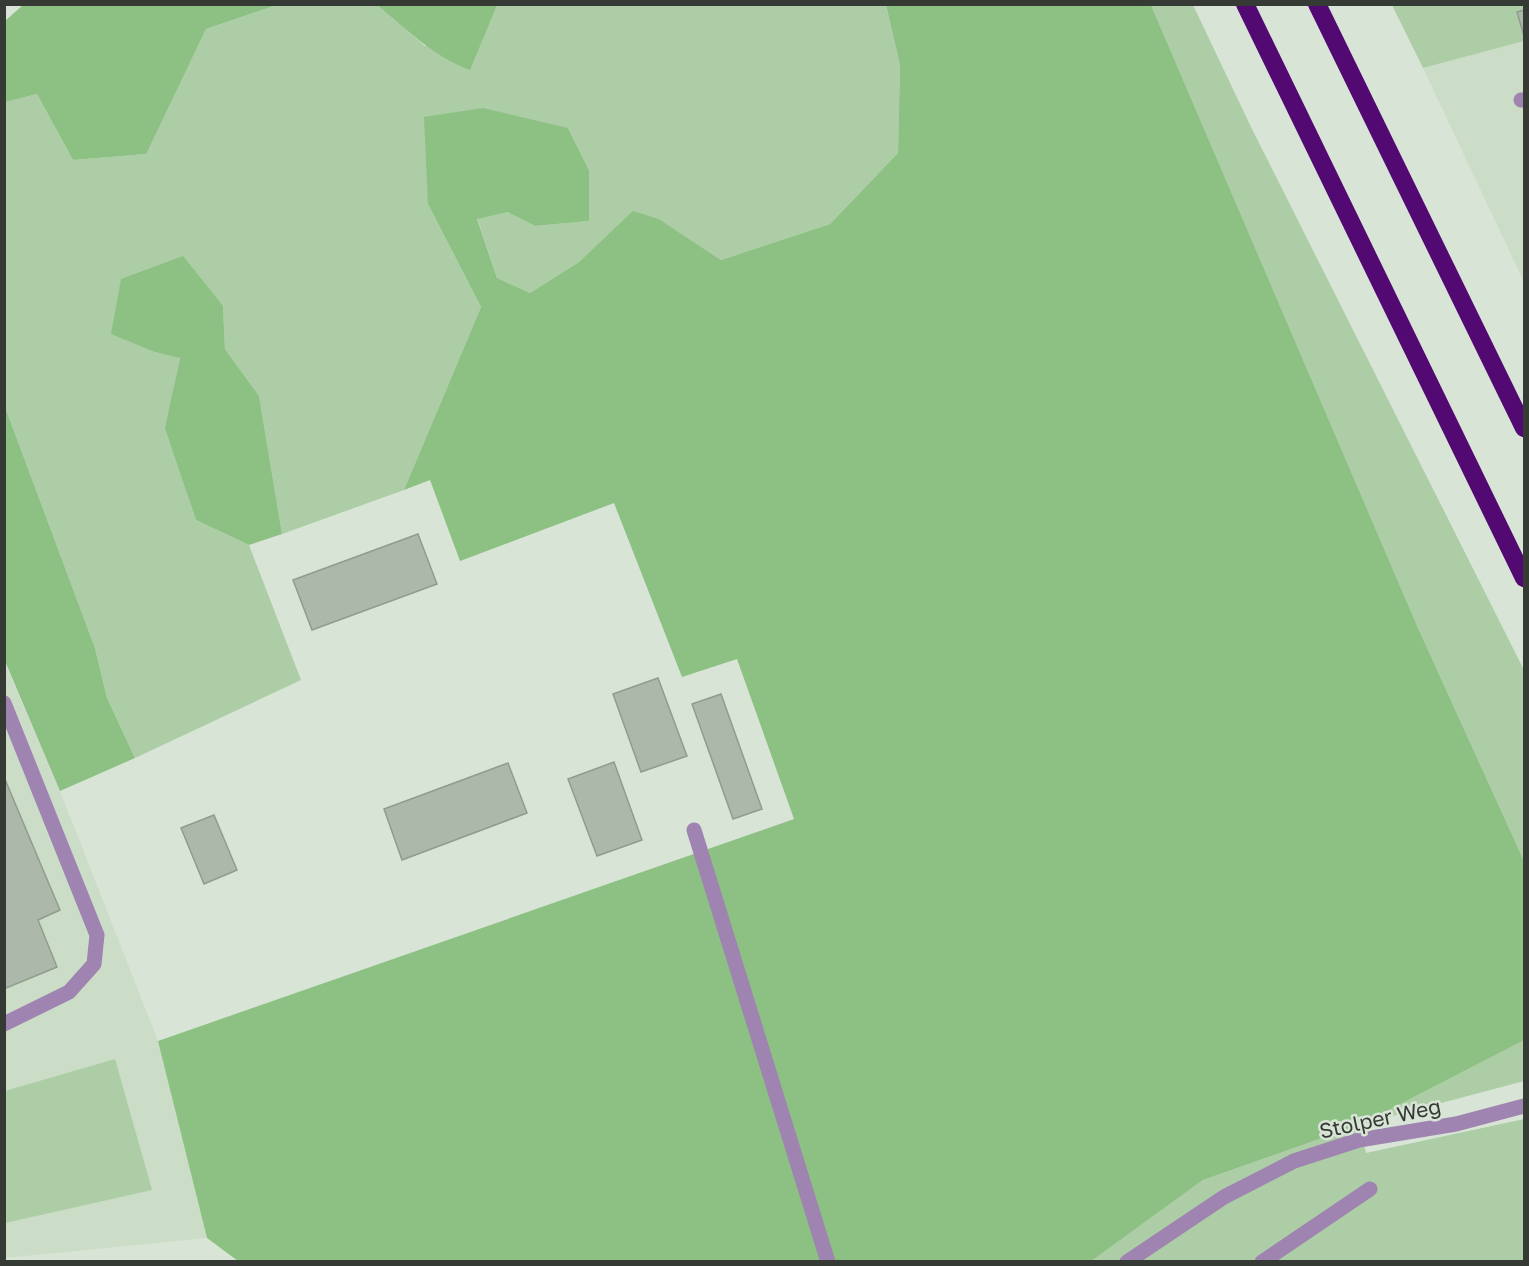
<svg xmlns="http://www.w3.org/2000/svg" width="1529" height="1266" font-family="'Golos Text',sans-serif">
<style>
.built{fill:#cbdcc7}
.green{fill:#adcda6}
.forest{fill:#8dc083}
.building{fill:#acb8a9;stroke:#909c8e;stroke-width:1.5}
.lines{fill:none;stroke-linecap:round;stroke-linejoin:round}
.minor{stroke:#9f83b0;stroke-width:15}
.highway{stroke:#520971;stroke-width:18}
.labels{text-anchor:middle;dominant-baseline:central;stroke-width:5;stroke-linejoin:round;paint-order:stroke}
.street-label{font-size:21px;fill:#353a34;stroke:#d8e5d6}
</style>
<rect width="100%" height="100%" fill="#d8e5d6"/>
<!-- built -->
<path class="built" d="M1524,41v241l-101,-214z
M4,661l56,130 98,250 49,197 -202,20z"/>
<!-- green -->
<path class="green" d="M290,4l87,1 48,41 64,-24 8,-17h389l14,60 -2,88 -68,71 -109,36 -62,-41 -26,-7 -54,50 -49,31 -33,-15 -20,-60 32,-6 26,14 54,-5v-51l-21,-42 -140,76 53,103 -77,183 -122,44 -23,-138 -34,-47 -2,-43 -68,46 25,5 -14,71 30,92 53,25 52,135 -166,78 -28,-60 -12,-50 -90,-241 -1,-305 33,-8 36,66 72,-6 61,-125 68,-23z
M1151,5h42l58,122 273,543v191l-106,-233z
M1392,5h132v36l-101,27z
M1524,1037v44l-165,44 7,28 158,-34v142l-434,1 113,-82 156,-55z
M115,1059l37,131 -147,33v-132z"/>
<!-- forest -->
<path class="forest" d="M23,5l1,-1 266,1 -16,1 -68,23 -60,125 -73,6 -36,-66 -32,8v-81z
M377,5h120l-27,65c-37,-14 -63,-40 -93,-65z
M886,5h265l267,623 106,233v179l-165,85 -156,55 -113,82 -852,-1 -31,-23 -49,-197 636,-222 -57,-160 -55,18 -68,-174 -154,58 -30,-81 -26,10 77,-183 -53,-103 -4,-87 59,-9 85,20 21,42v51l-54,5 -27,-14 -31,7 20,59 33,15 49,-31 54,-51 26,8 62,41 109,-36 68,-71 2,-88z
M183,256l40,50 2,43 34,47 23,138 -33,11 -53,-25 -31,-92 15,-70 -25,-6 -44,-18 10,-55z
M5,407l90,241 12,50 28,60 -75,33 -55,-130z"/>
<!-- building -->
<path class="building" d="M1524,10v26l-7,-24z
M418,534l19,50 -125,46 -19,-50z
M658,678l29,78 -46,16 -28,-78z
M721,694l41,115 -29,10 -41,-115z
M614,762l28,78 -45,16 -29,-77z
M508,763l19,50 -125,47 -18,-51z
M4,777l56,133 -22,10 19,47 -53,22z
M214,815l23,55 -33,14 -23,-56z"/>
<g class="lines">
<!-- minor -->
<path class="minor" d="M1521,100h3
M4,703l93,232 -3,29 -25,28 -65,32
M694,830l134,432
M1127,1262l97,-65 70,-36 65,-21 97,-16 68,-18
M1262,1262l108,-73"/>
<!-- highway -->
<path class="highway" d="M1245,4l279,574
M1317,4l207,424"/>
</g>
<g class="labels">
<!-- street labels -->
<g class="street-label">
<text transform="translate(1380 1118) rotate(-12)">Stolper Weg</text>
</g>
</g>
<!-- border -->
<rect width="1529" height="1266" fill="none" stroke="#353a34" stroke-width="12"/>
</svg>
